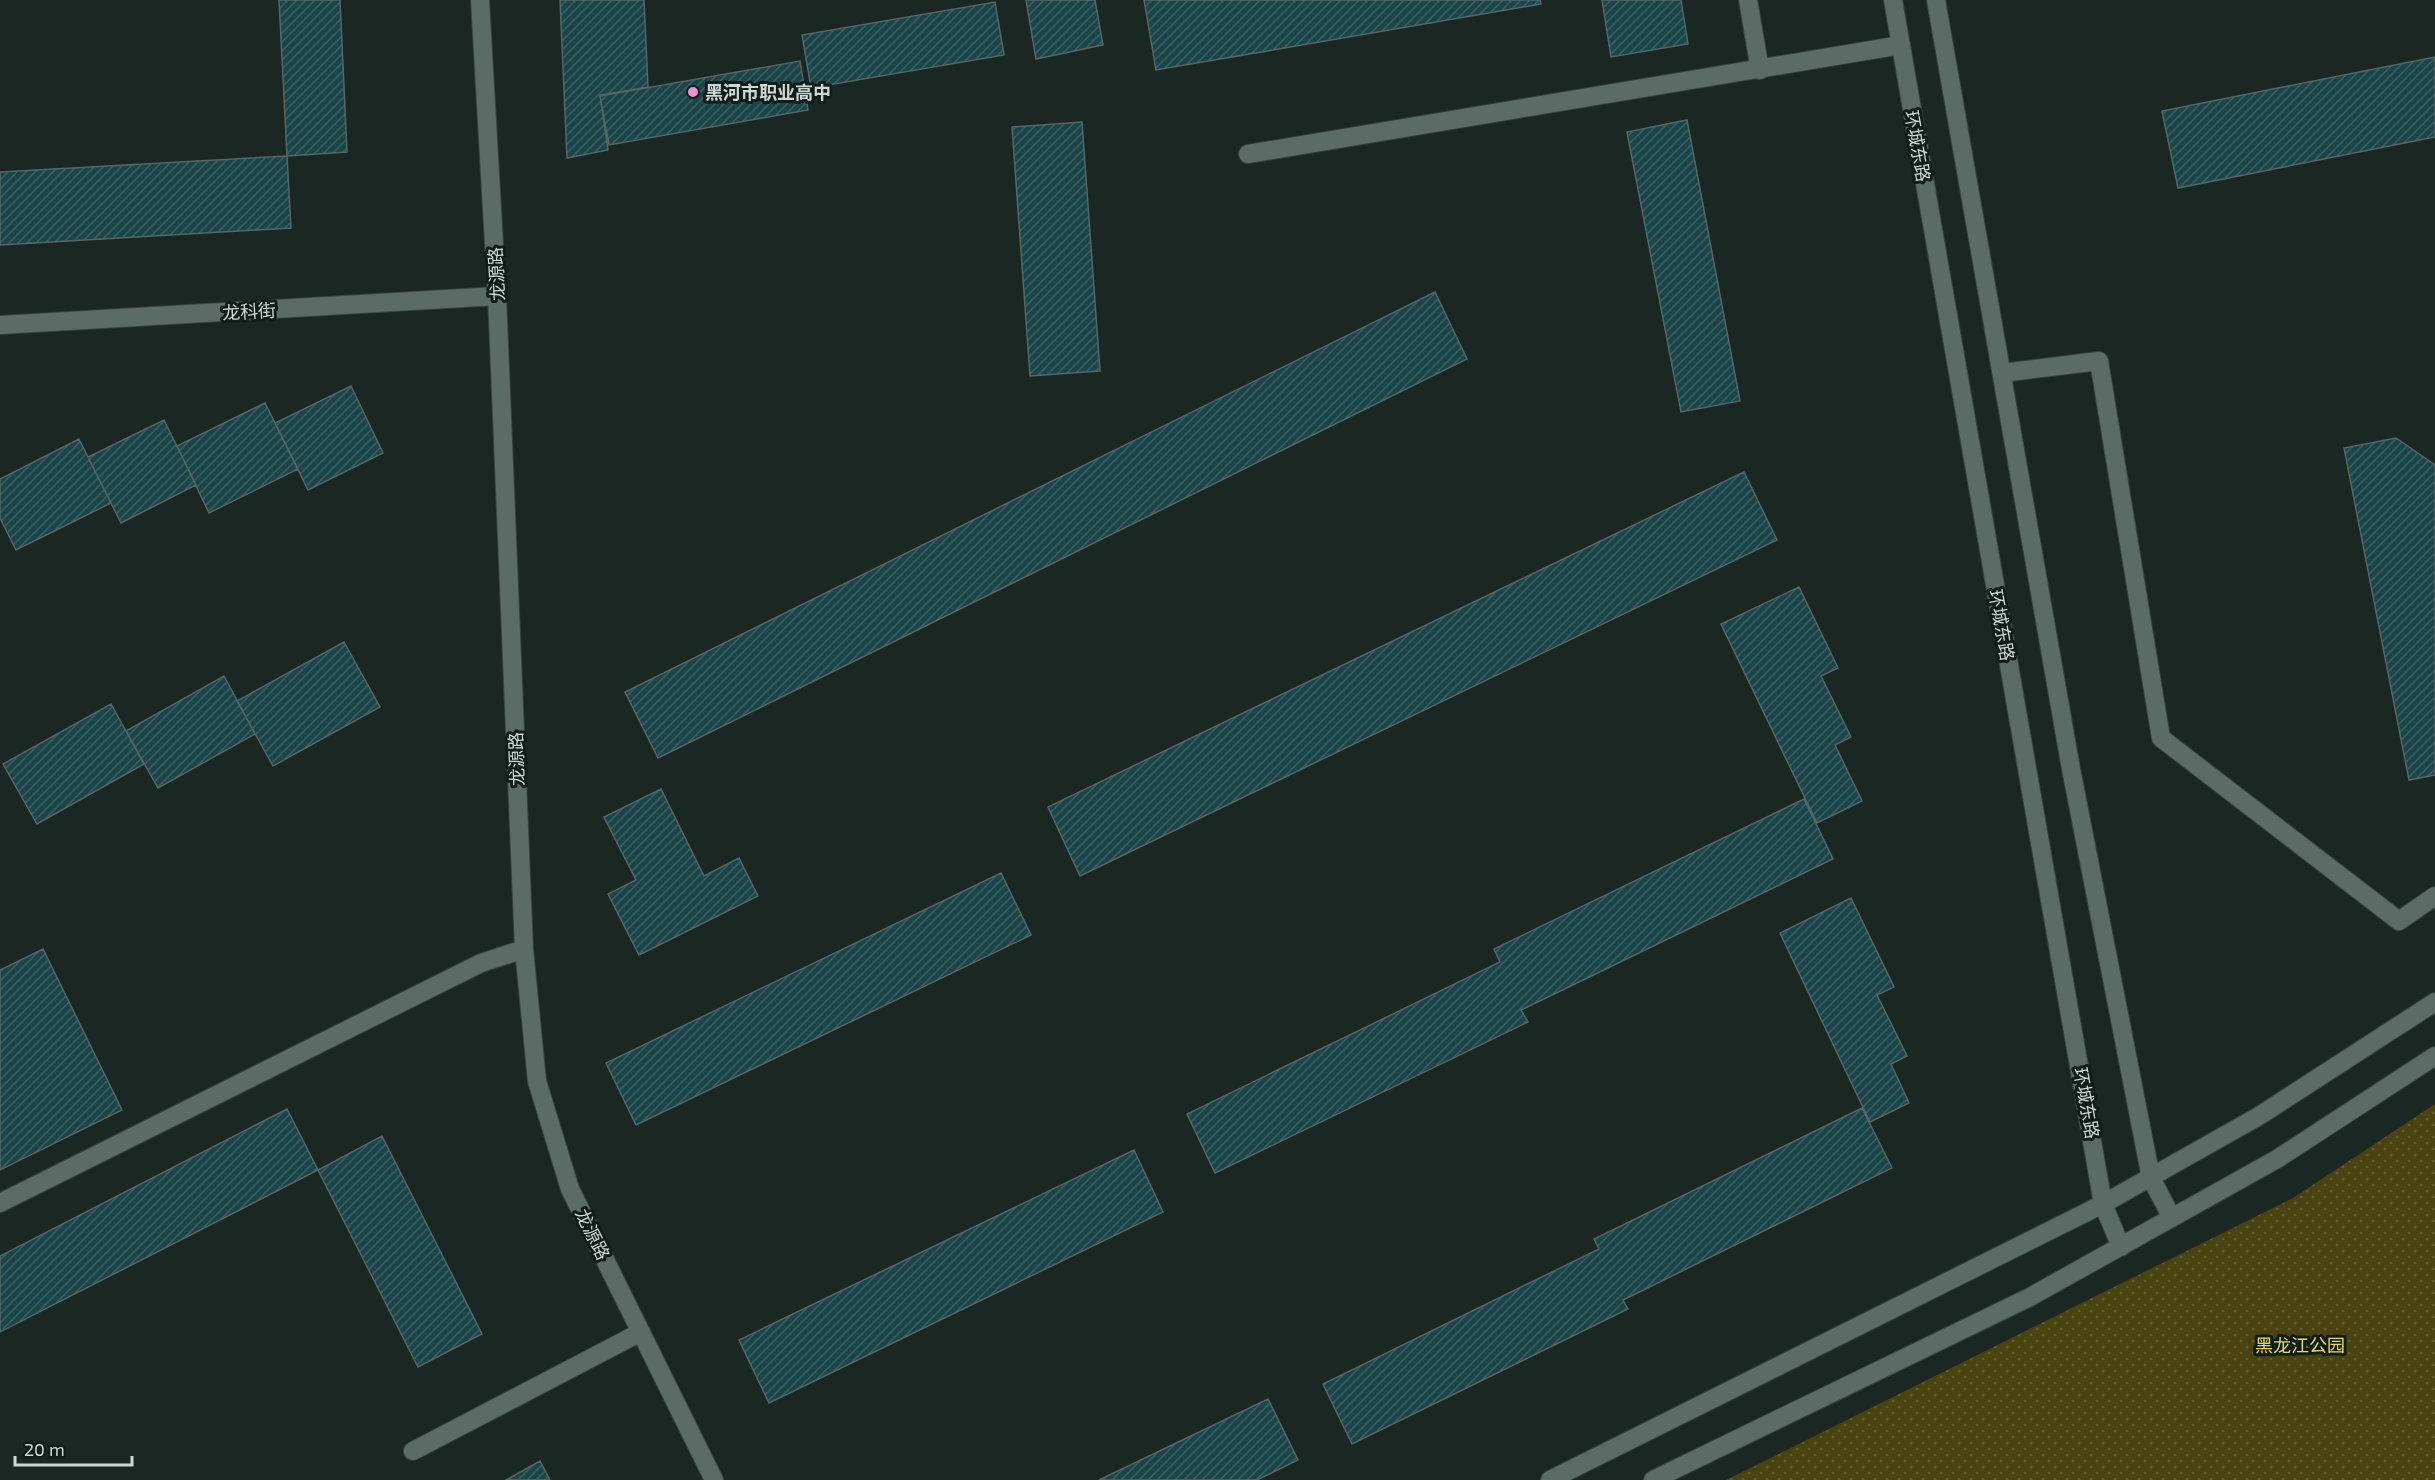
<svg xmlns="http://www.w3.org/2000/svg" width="2435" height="1480" font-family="'Exo 2','Noto Sans SC',sans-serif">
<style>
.park{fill:url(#park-dots)}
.building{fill:url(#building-hatch);stroke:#566667;stroke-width:1.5}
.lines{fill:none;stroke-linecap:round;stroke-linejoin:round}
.minor-casing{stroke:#3a443f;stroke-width:20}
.minor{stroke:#5c6b65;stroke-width:18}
.poi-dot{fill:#f391d6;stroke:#111d19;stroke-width:2}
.labels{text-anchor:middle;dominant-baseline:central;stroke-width:6;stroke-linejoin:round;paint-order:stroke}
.poi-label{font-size:18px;font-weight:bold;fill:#cfd7d4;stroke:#111d19;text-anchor:start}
.street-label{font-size:18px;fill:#cfd7d4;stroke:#111d19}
.park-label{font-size:18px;fill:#ebd959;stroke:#111d19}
</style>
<defs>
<pattern id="park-dots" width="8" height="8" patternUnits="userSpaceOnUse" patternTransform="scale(1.5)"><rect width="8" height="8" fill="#4a430f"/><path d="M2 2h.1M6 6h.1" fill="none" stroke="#635d31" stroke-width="1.8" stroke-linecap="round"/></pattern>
<pattern id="building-hatch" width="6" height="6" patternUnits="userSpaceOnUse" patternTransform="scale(1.5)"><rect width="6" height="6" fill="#1b4549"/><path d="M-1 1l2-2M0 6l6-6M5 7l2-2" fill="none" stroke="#3b5f62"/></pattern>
</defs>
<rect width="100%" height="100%" fill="#1a2722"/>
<!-- park -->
<path class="park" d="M2435,1104v376h-709l567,-282z"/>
<!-- building -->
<path class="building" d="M279,0h61l7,152 -60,4z
M560,0h84l4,87 -48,8 8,55 -41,8z
M1026,0h69l8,45 -67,14z
M1144,0h396l1,4 -385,66z
M1602,0h79l7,44 -77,13z
M995,2l9,53 -193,33 -9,-53z
M2435,57v80l-257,51 -16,-77z
M800,61l8,49 -199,35 -9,-49z
M1687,120l53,281 -59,11 -54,-280z
M1082,122l18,249 -70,5 -18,-249z
M287,156l4,72 -291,17v-73z
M1435,292l32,67 -809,399 -33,-66z
M351,386l32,67 -75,37 -33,-67z
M265,403l33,66 -89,44 -32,-67z
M164,420l32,65 -75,38 -33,-66z
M2396,438l39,27v310l-26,5 -65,-332z
M79,439l32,64 -95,47 -16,-32v-39z
M1744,472l33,68 -697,336 -32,-69z
M1799,587l39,81 -17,8 30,61 -16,8 27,56 -45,22 -96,-199z
M344,642l36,65 -107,59 -36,-65z
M224,676l31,58 -97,54 -32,-57z
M111,704l33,60 -107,60 -34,-60z
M661,789l43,87 35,-18 19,38 -119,59 -31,-61 28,-14 -32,-63z
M1804,799l29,60 -312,151 7,12 -313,151 -28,-59 313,-152 -6,-13z
M1001,873l30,62 -395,190 -30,-62z
M1851,898l43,89 -17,8 30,61 -16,8 18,39 -39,19 -90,-189z
M43,949l79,161 -122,60v-200z
M1862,1108l30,60 -269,132 5,9 -276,135 -29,-60 276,-135 -5,-10z
M287,1109l31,61 -318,162v-76z
M382,1136l100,198 -64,33 -100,-197z
M1134,1150l29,62 -394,191 -30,-63z
M1268,1399l30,61 -41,20h-158z
M540,1461l10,19h-44z"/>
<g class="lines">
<!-- minor casing -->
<g class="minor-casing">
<path id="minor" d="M480,0l17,296 27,653 13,132 33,108 144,291
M1748,0l12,70
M1893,0l210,1204 18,43
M1936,0l135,769 80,409 21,40
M1248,154l653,-109
M0,325l497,-29
M2002,373l97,-12 62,377 238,183 36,-25
M0,1203l481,-240 43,-14
M413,1451l228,-119
M1550,1480l553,-276 156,-88 176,-114
M1653,1480l377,-183 247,-138 158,-103"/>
</g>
<!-- minor -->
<use href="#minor" class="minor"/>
</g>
<!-- markers -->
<circle class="poi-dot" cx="693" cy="92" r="6"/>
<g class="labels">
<!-- poi labels -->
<g class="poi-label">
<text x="705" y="92">黑河市职业高中</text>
</g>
<!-- street labels -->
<g class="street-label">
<text transform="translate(1918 146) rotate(80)">环城东路</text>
<text transform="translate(496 274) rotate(-93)">龙源路</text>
<text transform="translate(249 311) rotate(-3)">龙科街</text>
<text transform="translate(2002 625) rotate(80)">环城东路</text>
<text transform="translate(516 759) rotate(-92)">龙源路</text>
<text transform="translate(2087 1103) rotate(80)">环城东路</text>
<text transform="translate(593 1234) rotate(64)">龙源路</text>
</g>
<!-- park labels -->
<g class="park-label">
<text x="2300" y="1345">黑龙江公园</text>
</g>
</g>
<!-- scale -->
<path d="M15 1456v9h117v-9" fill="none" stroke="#cfd7d4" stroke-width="3"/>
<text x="24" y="1456" font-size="18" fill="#cfd7d4" stroke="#111d19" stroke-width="4.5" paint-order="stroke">20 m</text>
</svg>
